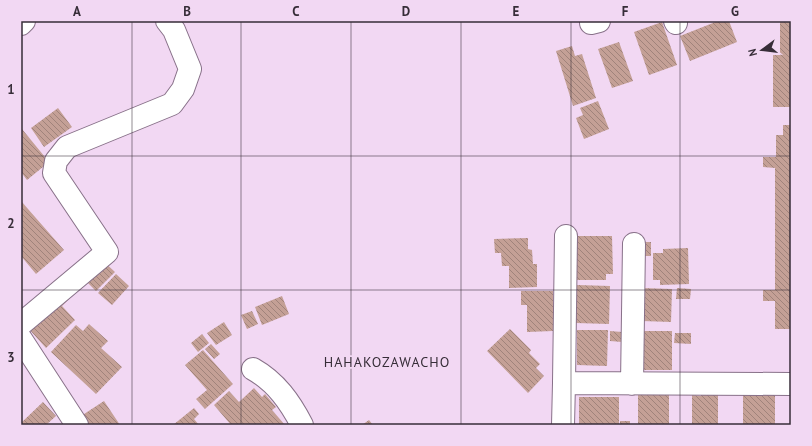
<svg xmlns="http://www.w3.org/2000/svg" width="812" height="446" font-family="'PT Sans',sans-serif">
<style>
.building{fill:url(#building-back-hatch)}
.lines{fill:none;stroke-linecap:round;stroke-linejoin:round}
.street-casing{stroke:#887189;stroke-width:24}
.street{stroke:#fff;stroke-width:22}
.grid{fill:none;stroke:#372d38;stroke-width:1;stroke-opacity:0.55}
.labels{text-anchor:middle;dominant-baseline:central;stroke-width:3.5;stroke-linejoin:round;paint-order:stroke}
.neighbourhood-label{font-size:14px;letter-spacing:1px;fill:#372d38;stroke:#f2d8f3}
.neatline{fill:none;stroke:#372d38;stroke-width:1.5}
.grid-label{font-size:13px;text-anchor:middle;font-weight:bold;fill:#372d38}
</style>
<defs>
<pattern id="building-back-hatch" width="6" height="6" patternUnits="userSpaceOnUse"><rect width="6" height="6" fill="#c4a096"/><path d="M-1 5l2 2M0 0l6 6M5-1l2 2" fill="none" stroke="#a0837b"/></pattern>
</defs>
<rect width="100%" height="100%" fill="#f2d8f3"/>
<!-- building -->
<path class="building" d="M718,21h11l8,21 -47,19 -10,-25z
M780,21h11v86h-18v-52h7z
M662,22l15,43 -28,10 -15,-43z
M619,42l14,39 -21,7 -14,-39z
M572,46l3,10 7,-2 14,44 -23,8 -17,-55z
M598,101l11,28 -25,10 -8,-21 7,-3 -3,-7z
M58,108l14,19 -28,20 -13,-19z
M783,125h8v204h-16v-28h-12v-11h12v-122l-12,-1v-10h13v-22h7z
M22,129l27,33 -22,18 -6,-8v-42z
M21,201l43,49 -28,24 -15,-18z
M575,236h37l1,38h-7v6h-31z
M528,238v11l4,1 1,14h4v23l-28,1v-22h-7l-1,-13h-6l-1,-14z
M644,242h7v14h-7z
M688,248l1,36 -29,1v-5h-7v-27h10v-4z
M102,260l13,12 -19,19 -12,-12z
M116,274l13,12 -17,19 -14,-12z
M577,285l33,1 -1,38 -33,-1z
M642,288l30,1 -1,33 -29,-1z
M677,288l14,1 -1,10h-14z
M68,290l5,5 -11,11 13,14 -29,28 -18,-20z
M521,291h32v40l-26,1v-27h-6z
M282,296l7,18 -27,11 -7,-18z
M252,311l6,13 -11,5 -6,-14z
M224,322l8,13 -16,10 -9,-12z
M89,324l19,17 -7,7 21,19 -26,27 -45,-42 25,-27 7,6z
M510,329l21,21 -2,3 11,11 -4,4 8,8 -16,17 -41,-42z
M577,330h31l-1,36 -30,-1z
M610,331l12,1v10l-12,-1z
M641,331h31v39h-31z
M675,333h16v11l-17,-1z
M202,334l7,9 -11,9 -7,-9z
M211,344l9,10 -6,5 -9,-10z
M203,350l30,34 -28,25 -9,-10 11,-9 -22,-25z
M254,388l8,9 3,-3 11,13 -4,3 13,15h-54l-17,-20 15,-14 10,11z
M701,393h17v32h-26v-30l9,1z
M743,394l32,1v30h-32z
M638,395h31v30h-31z
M579,397h40v28h-40z
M104,401l16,24h-33l-6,-9z
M43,402l13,14 -10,9h-25v-2z
M194,408l5,6 -5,5 5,6h-26z
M369,420l4,5h-11z
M620,421h10v4h-10z"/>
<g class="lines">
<!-- street casing -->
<g class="street-casing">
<path id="street" d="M591,21v2l8,-2
M675,21l1,2
M21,24l3,-3
M21,324l86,-72 -53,-79 2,-12 11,-14 105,-43 11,-15 7,-20 -16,-39 -7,-9
M21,339l56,86
M253,369c23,13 37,33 49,56
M564,383l2,-147
M632,384l2,-140
M563,425l1,-42 227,1"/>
</g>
<!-- street -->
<use href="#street" class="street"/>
</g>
<!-- grid -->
<path class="grid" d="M132,21v404M241,21v404M351,21v404M461,21v404M571,21v404M680,21v404M21,156h770M21,290h770"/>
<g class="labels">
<!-- neighbourhood labels -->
<g class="neighbourhood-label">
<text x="387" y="362">HAHAKOZAWACHO</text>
</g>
</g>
<!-- border -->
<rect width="812" height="446" fill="none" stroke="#f2d8f3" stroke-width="44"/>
<!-- north arrow -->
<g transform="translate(762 50) rotate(255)" stroke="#f2d8f3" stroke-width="3" paint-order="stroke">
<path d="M0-3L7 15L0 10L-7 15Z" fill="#372d38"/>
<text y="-6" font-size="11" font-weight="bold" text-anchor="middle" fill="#372d38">N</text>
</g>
<rect x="22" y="22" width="768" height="402" class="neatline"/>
<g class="grid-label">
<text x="77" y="16">A</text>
<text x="187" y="16">B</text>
<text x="296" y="16">C</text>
<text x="406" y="16">D</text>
<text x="516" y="16">E</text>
<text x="625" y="16">F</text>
<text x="735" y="16">G</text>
<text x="11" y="94">1</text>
<text x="11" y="228">2</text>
<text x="11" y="362">3</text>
</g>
</svg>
